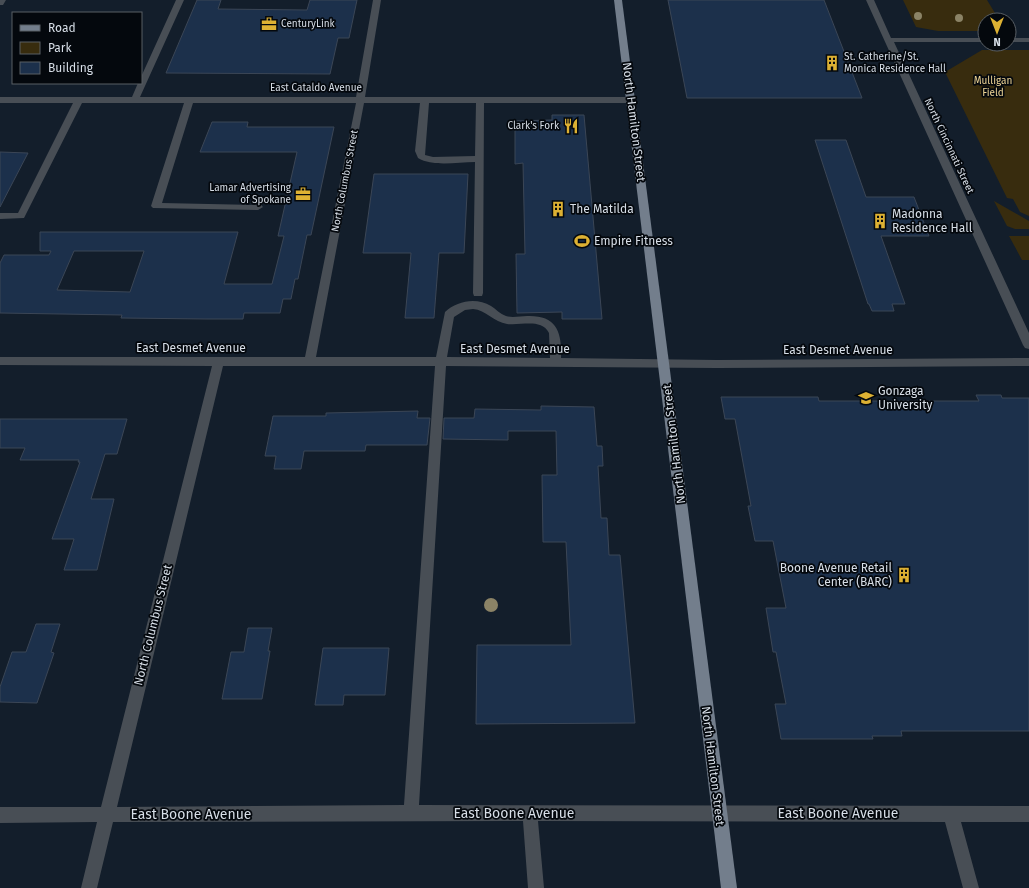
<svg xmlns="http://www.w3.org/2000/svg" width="1029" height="888" font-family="'Fira Sans',sans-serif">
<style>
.green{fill:#382c0e}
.building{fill:#1c304b;stroke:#3b4656;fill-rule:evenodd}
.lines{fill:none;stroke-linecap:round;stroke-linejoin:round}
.minor{fill:#484e55;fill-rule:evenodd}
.major{fill:#737e8c;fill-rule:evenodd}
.tree{fill:#8b8366}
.labels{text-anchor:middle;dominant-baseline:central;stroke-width:3.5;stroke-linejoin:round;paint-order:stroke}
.far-poi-label{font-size:10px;fill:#d7dee7;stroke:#04080d;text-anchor:start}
.far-park-label{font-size:10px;fill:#eed596;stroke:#04080d}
.far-street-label{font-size:10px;fill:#d7dee7;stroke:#04080d}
.street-label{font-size:12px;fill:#d7dee7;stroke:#04080d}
.poi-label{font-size:12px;fill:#d7dee7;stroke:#04080d;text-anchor:start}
.near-street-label{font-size:14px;fill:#d7dee7;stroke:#04080d}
</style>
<rect width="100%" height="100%" fill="#131e2b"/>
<!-- green -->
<path class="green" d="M903,0h84l11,18h6l1,2h-20v11h-47l-22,-4z
M982,50h47v166l-9,-4 -7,-13 -6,-1 -62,-126z
M994,201l35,20v8h-14l-8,-3z
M1009,236h20v24h-7z"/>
<!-- building -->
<path class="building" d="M197,0h24l-3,9 89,1 3,-10h47l-8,38h-11l-8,36 -164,-1z
M668,0h156l38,98h-175z
M552,115h32l18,204h-40v-7l-45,1 -1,-59h9l-2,-91 -8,1v-43l37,-1z
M212,122h36l-1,5h87l-23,108h-4l-9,44h-3l-4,20h-8l-3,14h-36l-1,6h-36l-86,-1 1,-3 -122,-2v-50l4,-8h45l2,-4h-11v-19h198l-14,52h48l12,-48h-6l19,-84h-97zM74,251h70l-14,41 -73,-2z
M815,140h31l20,57h48l15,39h-48l24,68h-13l2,7h-22l-3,-7h-1z
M0,152l28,1 -28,54z
M374,174h94l-4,79h-25l-5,65h-29l6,-65h-48z
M976,395h25l1,3h27v333h-128l1,5h-30l1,3h-92l-6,-35h11l-10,-52h-3l-7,-44h20l-13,-67h-18l-7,-35h3l-16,-87h-10l-4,-22h97l1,4h160z
M541,406l53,1 3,39h5l1,20h-5l3,52h6l2,37h11l15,168 -159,1 1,-79h94l-5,-103h-23l-1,-67h15l-1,-44h-48v9l-65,-1 1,-21h30l1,-9 66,1z
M418,411l-1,7h13l-3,27h-61l-1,6h-61l-3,18h-27l2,-13h-11l8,-40h53v-3z
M0,419h127l-10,35h-12l-14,45h23l-17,71h-33l10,-31h-22l28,-77h-2l1,-2h-59l5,-12h-25z
M36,624h24l-9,28 3,1 -17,50 -37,-1v-15l12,-35h14z
M248,628h24l-4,23h2l-8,48h-40l9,-47h13z
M323,648h66l-4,47h-41l-1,10h-28z"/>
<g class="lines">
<!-- minor -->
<path class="minor" d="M0,0h6l-3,5h-3z
M176,0h8l-44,97h216l17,-97h8l-16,97h266l4,3 -4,3h-147l-1,190 -1,3h-8l-1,-3 2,-131c-18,0 -42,5 -57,-4l-3,-7 5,-48h-56l-48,254h120l9,-45c12,-11 31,-15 46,-6 5,3 9,8 15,10 6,2 15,0 21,0 30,-1 35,16 34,42l156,2 312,-2v8l-312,2 -271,-2 -27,439 610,1v16h-68l18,66h-16l-18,-66 -407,-1 6,67h-16l-5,-67 -410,1 -16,66h-16l16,-66 -97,1v-16h101l111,-441 -212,-1v-8h305l51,-254h-163l-31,100 99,2 2,2 -5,3 -105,-2 -2,-2 33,-103h-102l-58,115 -24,1v-6h18l55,-110h-73v-6h132l6,-14h3v-6zM429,103h47l-1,53 -42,1 -8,-2zM473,309c13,1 21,13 34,15 14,2 34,-6 42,9l1,25 -103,-1 7,-40 11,-7zM223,366h212l-31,439 -287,2z
M866,0h8l17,38h94v4h-91l135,291v16l-4,-1 -2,-3z
M1009,38h20v4h-20z"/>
<!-- major -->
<path class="major" d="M614,0h8l115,888h-16z"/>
</g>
<!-- trees -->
<g class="tree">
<circle cx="918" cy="16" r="4"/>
<circle cx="959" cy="18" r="4"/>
<circle cx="491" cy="605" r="7"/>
</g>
<!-- icons -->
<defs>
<g id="office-bare" transform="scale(1.2)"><path d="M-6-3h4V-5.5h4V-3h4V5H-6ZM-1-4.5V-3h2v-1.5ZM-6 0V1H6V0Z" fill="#ddb133" stroke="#04080d" stroke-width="2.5" paint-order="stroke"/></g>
<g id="building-bare" transform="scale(1.2)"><path d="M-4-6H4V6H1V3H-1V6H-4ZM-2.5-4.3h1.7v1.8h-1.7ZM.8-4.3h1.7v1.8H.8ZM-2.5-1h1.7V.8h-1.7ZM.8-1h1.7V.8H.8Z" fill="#ddb133" stroke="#04080d" stroke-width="2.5" paint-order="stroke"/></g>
<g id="restaurant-bare" transform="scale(1.2)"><path d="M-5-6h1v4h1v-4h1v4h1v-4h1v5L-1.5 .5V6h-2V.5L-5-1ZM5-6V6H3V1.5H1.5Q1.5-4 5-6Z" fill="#ddb133" stroke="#04080d" stroke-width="2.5" paint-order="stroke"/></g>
<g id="stadium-bare" transform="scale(1.2)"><path d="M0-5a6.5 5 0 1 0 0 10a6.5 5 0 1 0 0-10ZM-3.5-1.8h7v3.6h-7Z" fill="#ddb133" stroke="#04080d" stroke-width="2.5" paint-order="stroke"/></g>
<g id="university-bare" transform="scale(1.2)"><path d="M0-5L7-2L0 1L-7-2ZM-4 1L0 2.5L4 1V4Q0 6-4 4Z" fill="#ddb133" stroke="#04080d" stroke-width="2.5" paint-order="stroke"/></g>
</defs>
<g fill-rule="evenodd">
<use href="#office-bare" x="269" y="24"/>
<use href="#building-bare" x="832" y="63"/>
<use href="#restaurant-bare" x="571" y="126"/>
<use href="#office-bare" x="303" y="194"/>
<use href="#building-bare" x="558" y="209"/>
<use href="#building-bare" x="880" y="221"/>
<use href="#stadium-bare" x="582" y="241"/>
<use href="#university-bare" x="866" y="398"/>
<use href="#building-bare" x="904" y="575"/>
</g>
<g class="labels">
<!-- far-poi labels -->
<g class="far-poi-label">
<text x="281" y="24">CenturyLink</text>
<text x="844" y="57">St. Catherine/St.<tspan x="844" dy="12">Monica Residence Hall</tspan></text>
<text x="559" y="126" text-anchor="end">Clark's Fork</text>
<text x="291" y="188" text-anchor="end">Lamar Advertising<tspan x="291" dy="12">of Spokane</tspan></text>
</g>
<!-- far-park labels -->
<g class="far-park-label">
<text x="993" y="81">Mulligan<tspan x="993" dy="12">Field</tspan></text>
</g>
<!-- far-street labels -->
<g class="far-street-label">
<text x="316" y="88">East Cataldo Avenue</text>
<text transform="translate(949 146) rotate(65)">North Cincinnati Street</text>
<text transform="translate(345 181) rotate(-79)">North Columbus Street</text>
</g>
<!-- street labels -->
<g class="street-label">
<text transform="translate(634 122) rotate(83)">North Hamilton Street</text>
<text x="191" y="348">East Desmet Avenue</text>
<text x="515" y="349">East Desmet Avenue</text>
<text x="838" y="350">East Desmet Avenue</text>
<text transform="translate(674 444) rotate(-97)">North Hamilton Street</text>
<text transform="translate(153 625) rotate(-76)">North Columbus Street</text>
<text transform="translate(713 766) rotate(83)">North Hamilton Street</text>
</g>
<!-- poi labels -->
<g class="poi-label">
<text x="570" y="209">The Matilda</text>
<text x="892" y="214">Madonna<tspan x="892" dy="14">Residence Hall</tspan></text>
<text x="594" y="241">Empire Fitness</text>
<text x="878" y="391">Gonzaga<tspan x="878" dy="14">University</tspan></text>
<text x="892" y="568" text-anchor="end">Boone Avenue Retail<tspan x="892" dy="14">Center (BARC)</tspan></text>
</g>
<!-- near-street labels -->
<g class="near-street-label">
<text x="514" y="813">East Boone Avenue</text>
<text x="838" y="813">East Boone Avenue</text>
<text x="191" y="814">East Boone Avenue</text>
</g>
</g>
<!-- legend -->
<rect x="12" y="12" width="130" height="72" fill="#04080d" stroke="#585e64"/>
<rect x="20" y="25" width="20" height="6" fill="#737e8c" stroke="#585e64"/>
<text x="48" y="32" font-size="12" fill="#d7dee7">Road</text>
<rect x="20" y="42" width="20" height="12" fill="#382c0e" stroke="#585e64"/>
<text x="48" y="52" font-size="12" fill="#d7dee7">Park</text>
<rect x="20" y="62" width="20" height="12" fill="#1c304b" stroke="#585e64"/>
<text x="48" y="72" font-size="12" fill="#d7dee7">Building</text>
<!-- north arrow -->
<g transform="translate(997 32) rotate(180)"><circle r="19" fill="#04080d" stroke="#585e64"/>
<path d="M0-3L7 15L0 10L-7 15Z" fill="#ddb133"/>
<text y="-6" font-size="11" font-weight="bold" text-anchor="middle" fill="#d7dee7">N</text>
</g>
</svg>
